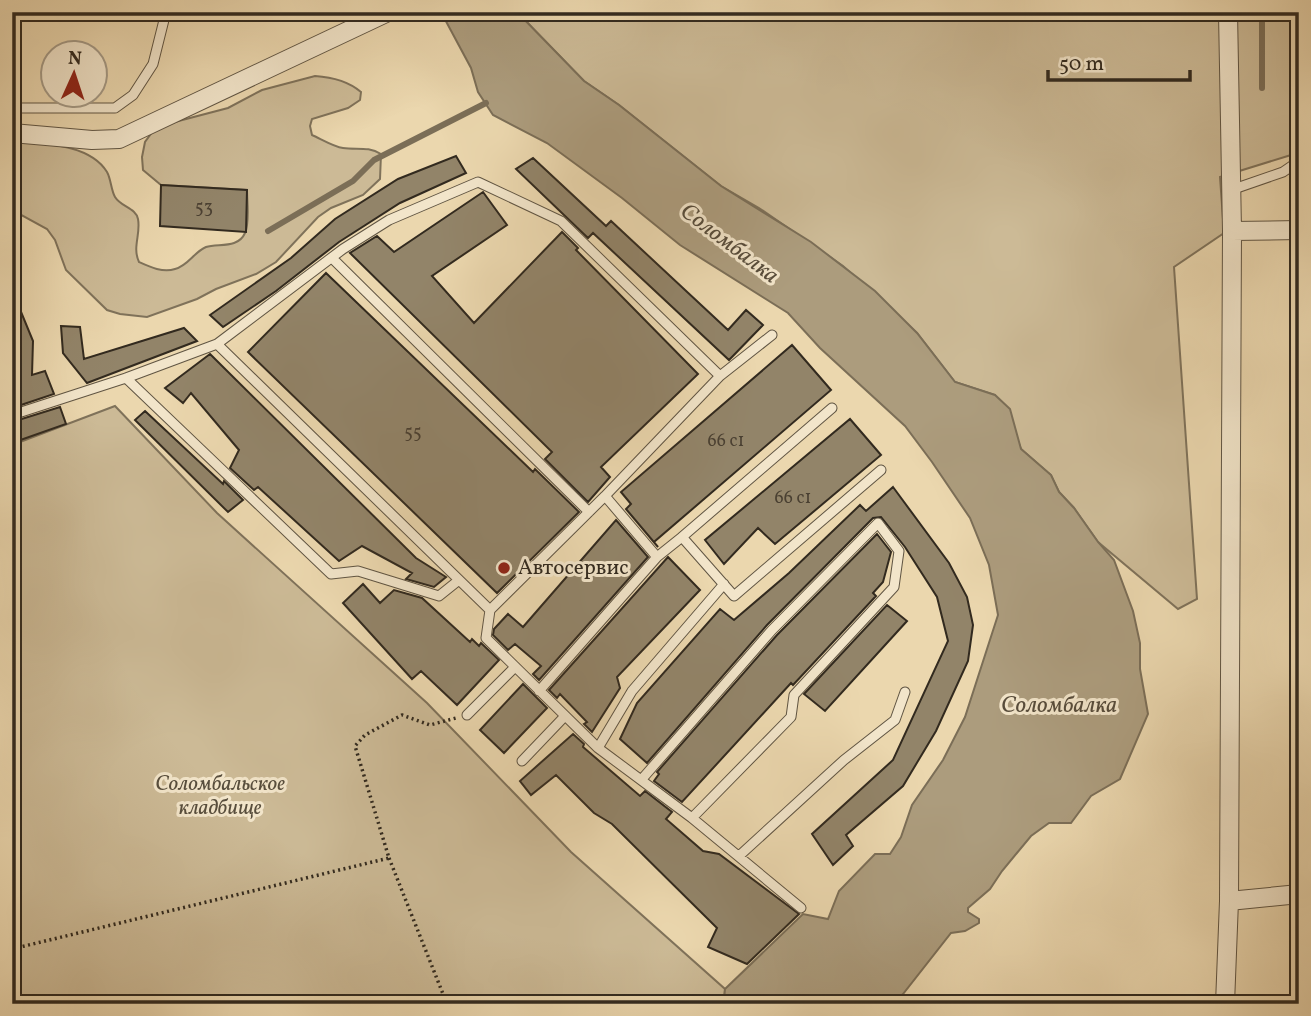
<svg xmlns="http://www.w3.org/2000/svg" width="1311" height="1016" font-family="Vollkorn,serif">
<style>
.green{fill:#ccba96;stroke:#7f725a;stroke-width:2}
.water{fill:#ac9c7d;stroke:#7b6e57;stroke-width:2}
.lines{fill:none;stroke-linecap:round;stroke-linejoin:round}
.stream{stroke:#7b6e57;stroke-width:6}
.building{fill:#928469;stroke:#322a1f;stroke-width:2}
.service-casing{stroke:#605543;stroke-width:11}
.minor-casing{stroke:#605543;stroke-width:20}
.path{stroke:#322a1f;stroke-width:3.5;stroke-dasharray:2 3.5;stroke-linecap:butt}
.service{stroke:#f2e5ca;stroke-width:9}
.minor{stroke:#f2e5ca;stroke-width:18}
.poi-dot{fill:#8f2418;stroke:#f2e5ca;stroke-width:2.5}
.labels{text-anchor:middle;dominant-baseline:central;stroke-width:6;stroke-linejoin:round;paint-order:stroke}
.number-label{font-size:18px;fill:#4a4032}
.poi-label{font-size:21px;fill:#322a1f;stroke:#f2e5ca;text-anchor:start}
.park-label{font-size:21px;font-style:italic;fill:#584e3d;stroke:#f2e5ca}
.water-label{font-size:23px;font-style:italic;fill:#574c3b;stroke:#f2e5ca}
</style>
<rect width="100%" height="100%" fill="#ebd7ae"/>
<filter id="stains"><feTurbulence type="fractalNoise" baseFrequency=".00286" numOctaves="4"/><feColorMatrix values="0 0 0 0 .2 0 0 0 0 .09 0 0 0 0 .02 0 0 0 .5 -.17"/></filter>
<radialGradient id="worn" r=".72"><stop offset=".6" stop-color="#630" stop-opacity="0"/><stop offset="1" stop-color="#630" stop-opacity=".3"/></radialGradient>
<!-- green -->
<path class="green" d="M517,12h782v138l-8,5 -71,22 4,56 -50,34 23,332 -19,10 -80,-67 -24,-34 -15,-16 -8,-17 -30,-26 -7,-19 -19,-35 -40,-13 -38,-49 -74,-67 -84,-58 -38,-22 -102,-81 -35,-24z
M315,76c16,1 33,5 46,16l-1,8 -12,8 -36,11 -2,7 2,9c9,4 22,12 31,13 14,2 25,-2 38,6l-1,25 -17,16 -32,13 -13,9 -42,45 -20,12 -40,15 -19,10 -50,18 -27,-3 -13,-4 -41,-40 -11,-30 -8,-11 -35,-19v-69c30,3 77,2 95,31 4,7 4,18 8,25 6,10 21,11 23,22 3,15 -6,28 1,43 11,5 24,11 36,7 13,-3 19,-17 31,-22 12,-4 32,2 39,-14 5,-11 2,-31 2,-43l-86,-5 -18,-15 -1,-13 3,-15 8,-11 14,-7 61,-16 34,-18z
M115,406l102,107 210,190 144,149 154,137 -1,11 -4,4h-708v-559z"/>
<!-- water -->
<path class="water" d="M441,12h76l67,69 35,24 102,81 90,56 64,49 42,42 38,49 40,13 15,14 11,40 30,26 8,17 15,16 24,34 16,18 19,51 7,32v26l8,45 -28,65 -29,17 -20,27h-22l-18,13 -29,35 -12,18 -22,19v4l11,7v4l-14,8 -14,2 -48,61 -12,10h-171l4,-4 1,-11 78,-75 25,5 11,-28 36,-37h15l11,-17 11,-32 31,-45 22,-43 33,-102 -9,-50 -19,-47 -38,-56 -27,-36 -85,-78 -32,-35 -108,-68 -58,-47 -75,-55 -54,-28 -15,-23 -7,-24z"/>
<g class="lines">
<!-- stream -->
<path class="stream" d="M1262,12v76
M268,231l85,-50 21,-21 112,-57"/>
</g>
<!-- building -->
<path class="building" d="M456,156l10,17 -66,30 -61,39 -63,49 -53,36 -13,-12 81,-57 44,-39 63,-40z
M533,158l73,68 5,-5 117,109 18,-20 17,15 -34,35 -136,-127 -5,5 -72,-69z
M161,185l86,5 -1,42 -86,-6z
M483,192l24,33 -75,51 42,47 88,-91 16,16 -2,2 122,124 -97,93 9,10 -22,25 -43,-43 7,-7 -202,-199 27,-17 17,16z
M326,273l207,199 2,-3 44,43 -82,81 -249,-241z
M12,290l21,51 -1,34 13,-4 9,23 -42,14z
M61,326l19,1 4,32 100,-31 13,13 -110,42 -24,-30z
M792,345l39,45 -177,152 4,5 -32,-38 5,-5 -10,-12z
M210,354l206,204 30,19 -12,10 -28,-8 6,-6 -50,-27 -23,15 -81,-74 -4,3 -24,-22 9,-18 -48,-57 -8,10 -18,-15z
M60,407l6,17 -54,19v-21z
M145,411l78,73 1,-3 19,19 -15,12 -93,-92z
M850,419l31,36 -106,89 -17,-16 -34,36 -19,-24z
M893,487l56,76 18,34 6,28 -5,36 -32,70 -33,55 -57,49 7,11 -20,19 -21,-31 81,-74 55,-119 -11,-44 -32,-50 -24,-30 -8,1 -106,107 -120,138 -27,-24 17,-36 83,-94 14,11 55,-47 71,-68 6,6z
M616,520l32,37 -109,123 -6,-6 8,-8 -26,-22 -7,6 -15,-15 1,-6 14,-15 15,13z
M877,534l14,18 -8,30 -10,11 3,3 -83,89 -2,-2 -109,119 -28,-21 5,-7 -2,-2 120,-137z
M668,557l32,33 -83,87 3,11 -28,44 -8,-8 3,-2 -27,-28 -3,4 -8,-8z
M363,584l17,19 14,-13 28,8 48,44 2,-3 7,7 2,-3 18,17 -42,45 -36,-34 -9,8 -69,-76z
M887,605l20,16 -82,90 -21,-17z
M523,684l24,24 -43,45 -24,-23z
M573,734l11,10 -1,3 57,49 5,-5 27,21 -6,7 37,32 16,3 80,60 -52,50 -39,-17 9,-19 -105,-104 -18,-11 -38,-38 -25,20 -11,-14z"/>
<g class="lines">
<!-- service casing -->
<g class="service-casing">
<path id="service" d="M12,108h103l18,-13 20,-31 13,-52
M1231,190l52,-18 16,-11
M332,258l257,254
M217,344l273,266 115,-114
M720,376l52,-41
M126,378l205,196 27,-3 81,25 20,-16
M12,415l114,-37 91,-34 126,-95 46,-29 89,-38 83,39 159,155 -115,120 52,61 25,-20 52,59 147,-126
M682,537l150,-129
M490,610l-4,28 112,110 94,70 109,90
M539,691l118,-134
M467,715l48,-48
M598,748l34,-57 92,-107
M522,761l43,-45
M642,779l130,-149 106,-107 21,28 -5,36 -100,108 -3,22 -99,101
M739,856l105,-96 51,-40 10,-28"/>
</g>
<!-- minor casing -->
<g class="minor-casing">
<path id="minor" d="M12,133l80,7 27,-1 269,-127
M1232,231l67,-1
M1229,901l70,-7
M1225,1004l4,-103 3,-670 -4,-219"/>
</g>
<!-- path -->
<path class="path" d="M389,858l58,146
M12,949l377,-91 -34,-112 10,-11 37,-20 28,10 26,-7"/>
<!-- service -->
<use href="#service" class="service"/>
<!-- minor -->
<use href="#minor" class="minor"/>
</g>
<!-- markers -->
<circle class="poi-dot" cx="504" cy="568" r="7"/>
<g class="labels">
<!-- number labels -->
<g class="number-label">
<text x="204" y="208">53</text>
<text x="413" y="433">55</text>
<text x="726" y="441">66 с1</text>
<text x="793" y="498">66 с1</text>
</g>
<!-- poi labels -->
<g class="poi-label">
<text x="518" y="568">Автосервис</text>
</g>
<!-- park labels -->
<g class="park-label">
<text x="220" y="784">Соломбальское<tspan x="220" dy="24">кладбище</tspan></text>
</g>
<!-- water labels -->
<g class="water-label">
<text transform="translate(729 244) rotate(37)">Соломбалка</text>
<text x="1059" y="706">Соломбалка</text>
</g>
</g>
<!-- margin -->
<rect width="1311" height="1016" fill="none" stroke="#ebd7ae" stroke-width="42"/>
<rect x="14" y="14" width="1283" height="988" fill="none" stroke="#322a1f" stroke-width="3.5"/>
<rect x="21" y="21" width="1269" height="974" fill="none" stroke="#322a1f" stroke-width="2"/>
<!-- north arrow -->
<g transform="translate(74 74) rotate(3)"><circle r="33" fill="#f2e5ca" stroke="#a59a86" stroke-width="2"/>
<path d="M0-5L12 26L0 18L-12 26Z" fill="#8f2418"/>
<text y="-10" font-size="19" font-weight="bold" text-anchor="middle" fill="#322a1f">N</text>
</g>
<!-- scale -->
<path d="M1048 70v10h142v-10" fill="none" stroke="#322a1f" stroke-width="3.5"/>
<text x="1059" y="70" font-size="21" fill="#322a1f" stroke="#f2e5ca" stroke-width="5" paint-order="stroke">50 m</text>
<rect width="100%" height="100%" filter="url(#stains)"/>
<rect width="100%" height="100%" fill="url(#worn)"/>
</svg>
